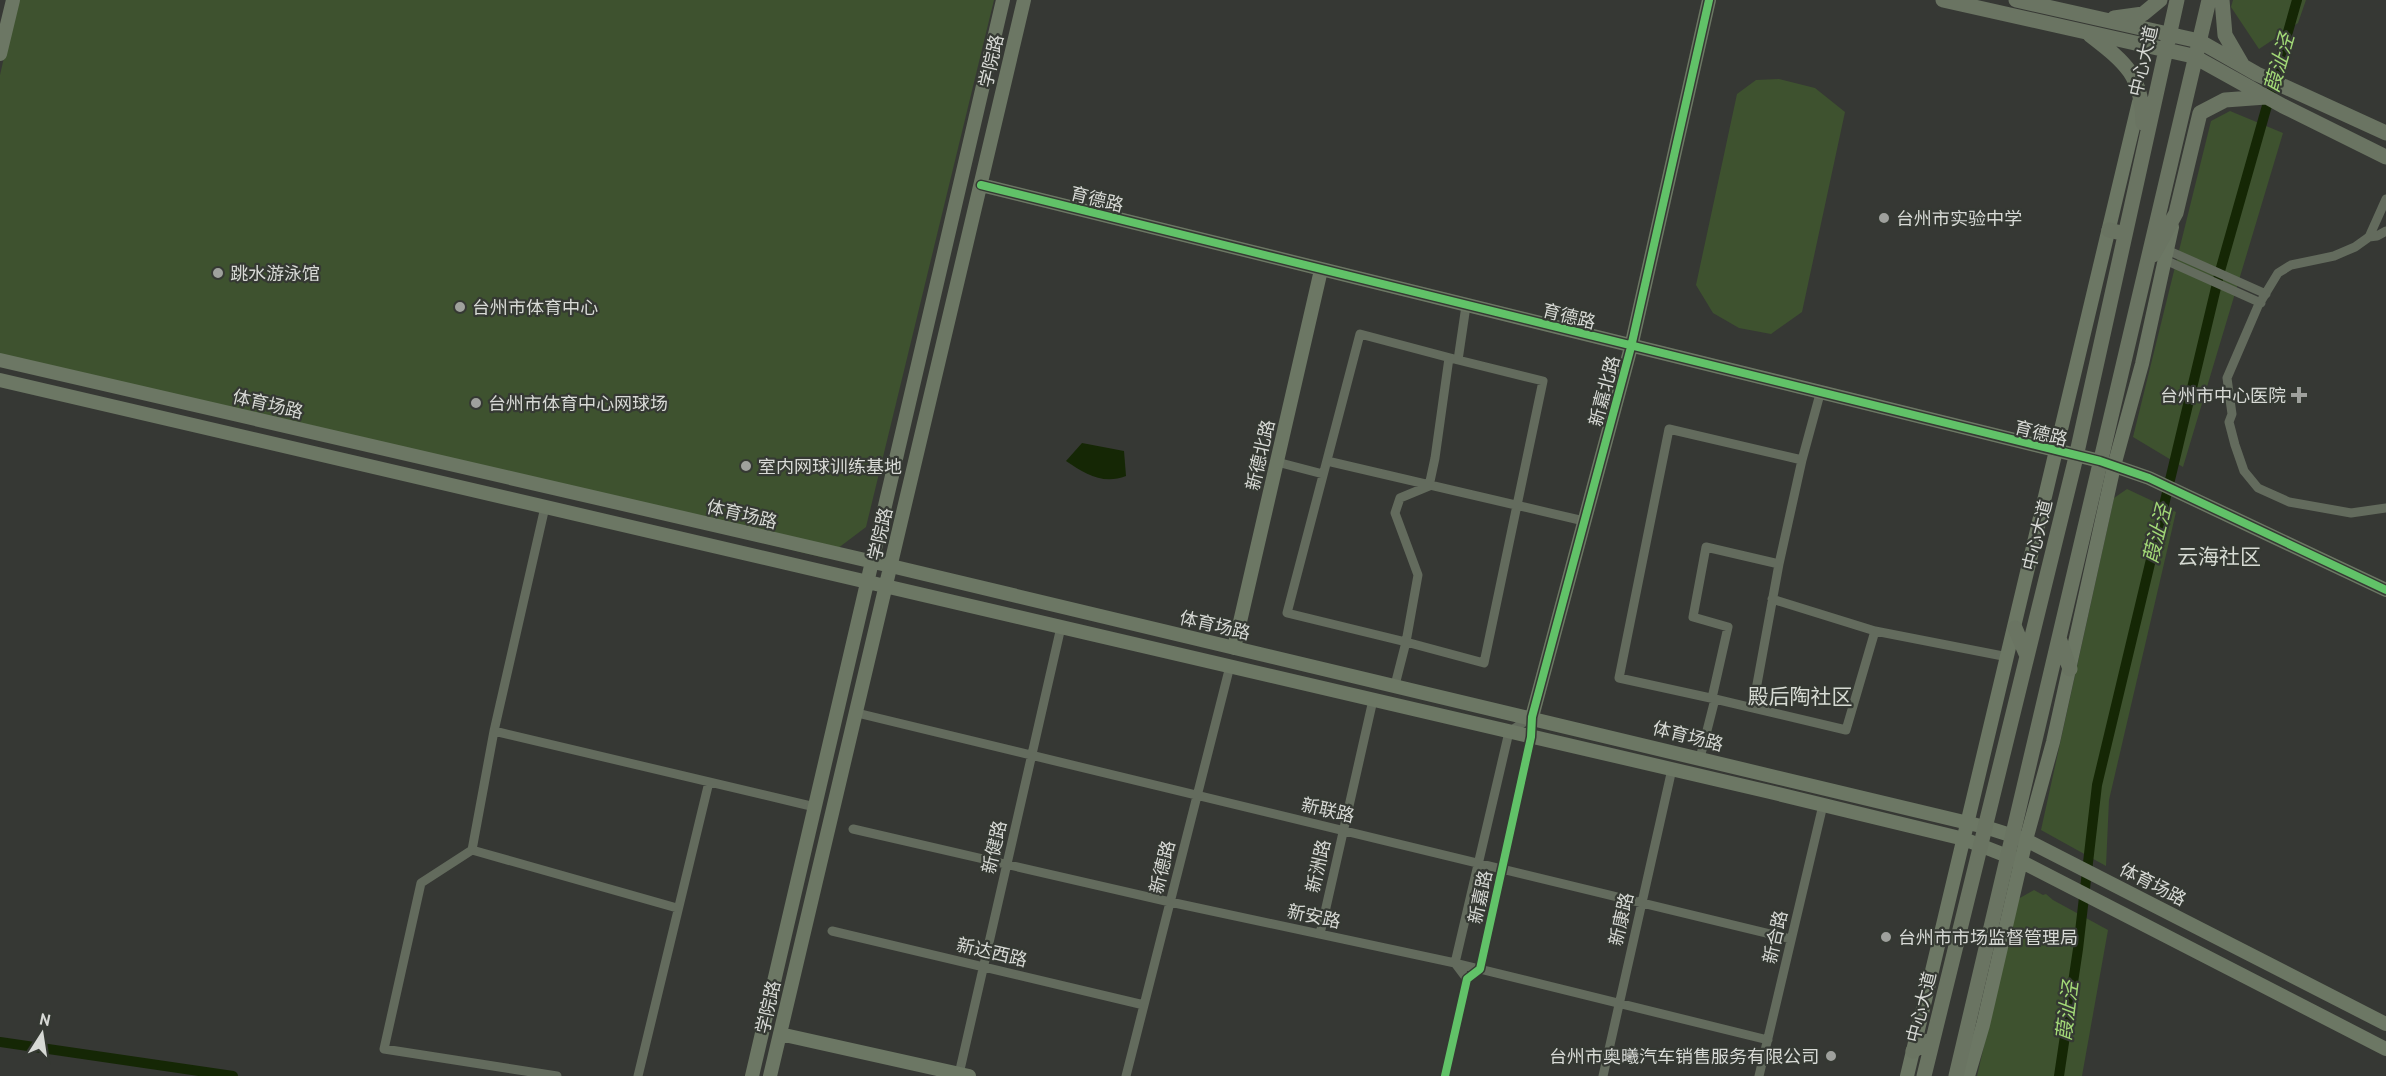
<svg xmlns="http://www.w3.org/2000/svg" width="2386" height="1076" font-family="'PT Sans','Noto Sans SC',sans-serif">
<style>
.green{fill:#3e522f}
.water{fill:#152705}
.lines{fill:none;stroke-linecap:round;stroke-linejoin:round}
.canal{stroke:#152705;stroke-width:10}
.street{stroke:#636b5d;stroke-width:9}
.secondary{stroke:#6c7764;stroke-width:14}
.primary{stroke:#6a7462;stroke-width:15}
.cycleway-casing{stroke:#353933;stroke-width:11}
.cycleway{stroke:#61c268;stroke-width:8}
.poi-dot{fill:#9fa19d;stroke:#353933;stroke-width:2}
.labels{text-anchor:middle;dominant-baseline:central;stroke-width:4.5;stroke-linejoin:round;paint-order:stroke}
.street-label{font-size:18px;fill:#d7d9d5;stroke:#353933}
.poi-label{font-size:18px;fill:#d7d9d5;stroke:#353933;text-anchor:start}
.water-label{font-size:20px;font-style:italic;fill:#a2d977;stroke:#353933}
.quarter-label{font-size:21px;fill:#d6dad3;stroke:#353933}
</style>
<rect width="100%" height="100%" fill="#363834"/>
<!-- green -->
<path class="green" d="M17,0h977l-128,527 -41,31 -825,-200v-283z
M2233,0h73l-8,23 -39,26 -28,-42z
M1779,79l36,9 30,24 -43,200 -31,22 -32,-6 -26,-15 -17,-28 41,-191 19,-14z
M2230,111l53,22 -100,334 -50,-30 78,-316z
M2127,489l49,23 -67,288 -3,66 -65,-36 73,-332z
M2034,890l9,5 3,-1 7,6 55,30 -26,146h-105l41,-177z"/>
<!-- water -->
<path class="water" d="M1082,443l42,8 2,25c-23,9 -41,-2 -60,-15z"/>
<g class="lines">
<!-- canal -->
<path class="canal" d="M0,1042l233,34
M2059,1076l19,-127 19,-164 123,-514 77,-271"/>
<!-- street -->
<path class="street" d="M2386,199l-17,38 -14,10 -21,9 -43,9 -13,8 -20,33 -31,72 5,36 -3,8 6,23 9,26 14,17 31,14 62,11 35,-5
M2369,237l8,-1 9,-5
M2167,250l99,44
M2165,260l96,43
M1449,358l-14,100 -6,28 -29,12 -5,15 23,62 -12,67 78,21 59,-282 -85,-21
M1327,461l257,60
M1277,462l46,12
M545,507l-51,224 321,76
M1772,599l103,32 133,26
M1395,685l11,-43 -119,-29 73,-279 98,26 8,-54
M1712,698l16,-71 -35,-10 13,-70 73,17 23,-104
M1715,699l131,31 29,-99
M1753,706l26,-142
M857,713l934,226
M494,731l-22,119 -51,33 -37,166 173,27
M1700,758l15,-59 -96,-21 50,-249 133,31 18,-66
M853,829l317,73 285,61 313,77
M472,850l205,58
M832,931l312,74
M1320,934l53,-234
M1467,979l-12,-16 54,-231 21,-14
M959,1074l102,-447
M638,1076l71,-294
M1126,1076l104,-410
M1445,1076l22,-97 13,-10 51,-232 1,-20
M1603,1076l69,-307
M1759,1076l64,-271"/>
<!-- secondary -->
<path class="secondary" d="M0,54l13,-54
M981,185l1119,276 49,17 237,112
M0,360l891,206 1094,261 41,13 360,184
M0,380l1770,412 194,47 56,22 366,188
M1234,648l87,-378
M1532,717l99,-370 78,-347
M780,1034l189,42
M752,1076l251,-1076
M770,1076l254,-1076
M1907,1076l232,-974
M1968,1076l15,-51 43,-185 27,-98 61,-276 28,-102 30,-137"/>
<!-- primary -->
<path class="primary" d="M1943,0l250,56 90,50 103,51
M2016,0l183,41 58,33 129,59
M2222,0l3,35 18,31
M2114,18l29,-4 17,-14
M2090,35c36,28 52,40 53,88
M2109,230l16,4
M2153,255l23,-42 24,-100 25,-13 41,-3
M2015,628l12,28
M2059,638l11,31
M1913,1051l20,-13
M1924,1076l152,-619 101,-457
M1956,1076l253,-1076"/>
<!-- cycleway casing -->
<g class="cycleway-casing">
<path id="cycleway" d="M981,185l1119,276 49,17 237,112
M1445,1076l22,-97 13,-10 51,-232 1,-20 99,-370 78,-347"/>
</g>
<!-- cycleway -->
<use href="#cycleway" class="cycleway"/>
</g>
<!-- markers -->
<g class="poi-dot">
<circle cx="1884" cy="218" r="6"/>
<circle cx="218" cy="273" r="6"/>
<circle cx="460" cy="307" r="6"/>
<path d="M2296 386h6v6h6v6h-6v6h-6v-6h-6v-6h6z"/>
<circle cx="476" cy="403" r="6"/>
<circle cx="746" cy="466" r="6"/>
<circle cx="1886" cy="937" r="6"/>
<circle cx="1831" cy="1056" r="6"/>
</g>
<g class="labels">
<!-- street labels -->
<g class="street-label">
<text transform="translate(991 61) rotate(-77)">学院路</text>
<text transform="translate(2143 61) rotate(-77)">中心大道</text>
<text transform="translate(1097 199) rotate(14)">育德路</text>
<text transform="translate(1569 316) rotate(14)">育德路</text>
<text transform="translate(1604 391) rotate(-75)">新嘉北路</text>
<text transform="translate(268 404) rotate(13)">体育场路</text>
<text transform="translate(2041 433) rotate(14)">育德路</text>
<text transform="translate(1260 455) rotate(-77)">新德北路</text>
<text transform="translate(742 514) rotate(13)">体育场路</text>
<text transform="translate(880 534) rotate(-77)">学院路</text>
<text transform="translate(2037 535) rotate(-76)">中心大道</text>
<text transform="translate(1215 625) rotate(13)">体育场路</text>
<text transform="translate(1688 736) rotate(14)">体育场路</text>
<text transform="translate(1328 810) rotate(13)">新联路</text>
<text transform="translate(994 847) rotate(-77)">新健路</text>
<text transform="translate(1318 866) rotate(-77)">新洲路</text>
<text transform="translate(1162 867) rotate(-76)">新德路</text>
<text transform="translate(2153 884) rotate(27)">体育场路</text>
<text transform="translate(1480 897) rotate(-78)">新嘉路</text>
<text transform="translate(1314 916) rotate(12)">新安路</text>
<text transform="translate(1621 919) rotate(-77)">新康路</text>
<text transform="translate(1775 937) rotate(-77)">新合路</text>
<text transform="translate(992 952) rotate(13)">新达西路</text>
<text transform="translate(768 1007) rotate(-77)">学院路</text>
<text transform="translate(1921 1007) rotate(-76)">中心大道</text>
</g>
<!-- poi labels -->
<g class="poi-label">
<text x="1896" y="218">台州市实验中学</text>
<text x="230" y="273">跳水游泳馆</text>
<text x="472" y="307">台州市体育中心</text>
<text x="2286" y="395" text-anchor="end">台州市中心医院</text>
<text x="488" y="403">台州市体育中心网球场</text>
<text x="758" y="466">室内网球训练基地</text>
<text x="1898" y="937">台州市市场监督管理局</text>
<text x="1819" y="1056" text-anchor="end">台州市奥曦汽车销售服务有限公司</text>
</g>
<!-- water labels -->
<g class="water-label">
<text transform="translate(2279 63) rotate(-74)">葭沚泾</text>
<text transform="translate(2157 534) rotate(-76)">葭沚泾</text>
<text transform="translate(2067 1011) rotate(-83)">葭沚泾</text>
</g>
<!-- quarter labels -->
<g class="quarter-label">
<text x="2219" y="556">云海社区</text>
<text x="1800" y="696">殿后陶社区</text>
</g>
</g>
<!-- north arrow -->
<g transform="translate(42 1034) rotate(12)" stroke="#353933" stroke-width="4.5" paint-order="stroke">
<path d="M0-4.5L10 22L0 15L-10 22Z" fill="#d7d9d5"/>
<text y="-9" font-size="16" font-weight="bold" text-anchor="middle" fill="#d7d9d5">N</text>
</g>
</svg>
